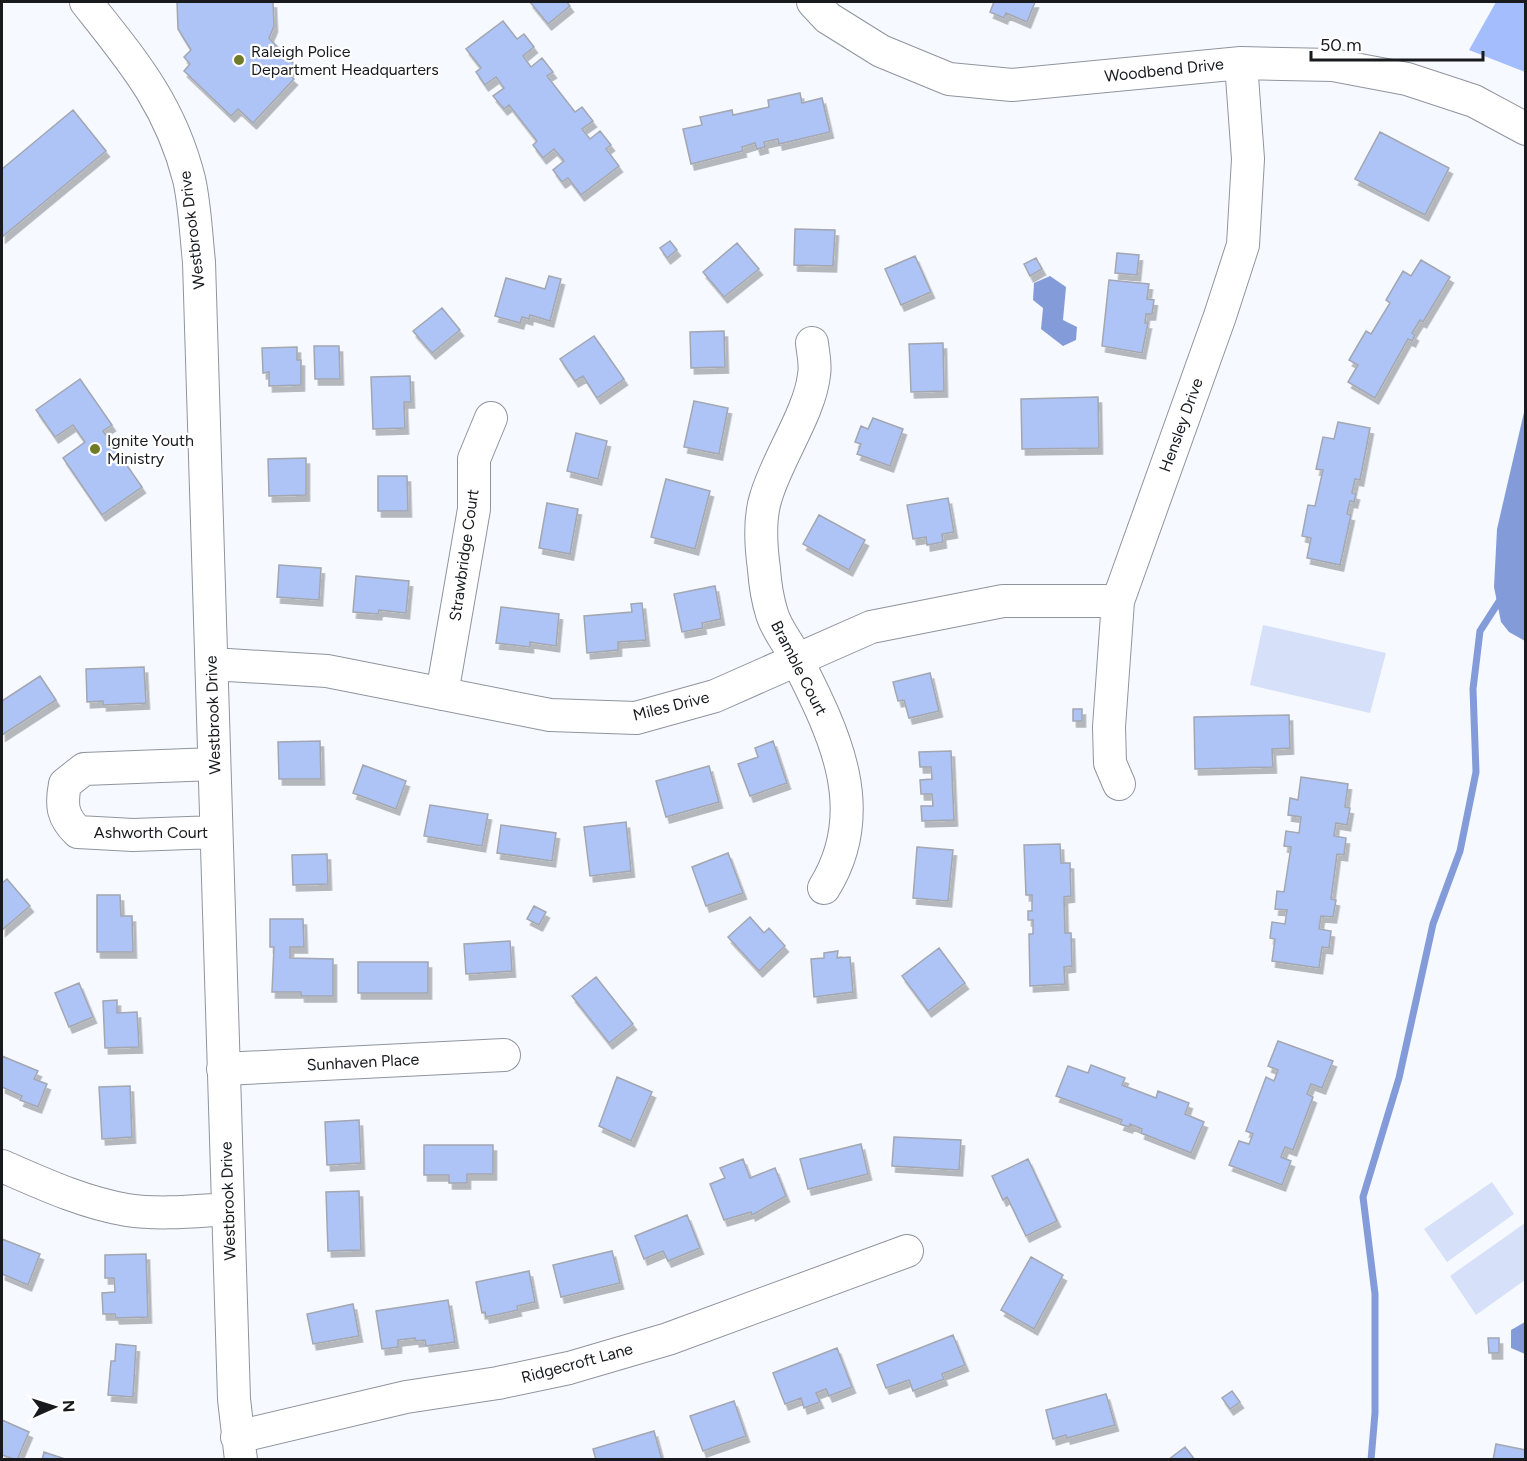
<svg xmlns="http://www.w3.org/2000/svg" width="1527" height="1461" font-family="Figtree,sans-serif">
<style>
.green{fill:#d6e0f9}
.forest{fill:#a4befd}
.water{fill:#839cd9}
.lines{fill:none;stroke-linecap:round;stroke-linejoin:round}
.stream{stroke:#839cd9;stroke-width:7}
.building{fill:#aec3f6;stroke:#a2a7b1;stroke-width:1.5;filter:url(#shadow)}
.minor-casing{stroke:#8f949e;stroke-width:34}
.minor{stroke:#fff;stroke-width:32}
.poi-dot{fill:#6f7b27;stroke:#fff;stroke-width:2}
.labels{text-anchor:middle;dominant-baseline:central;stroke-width:4.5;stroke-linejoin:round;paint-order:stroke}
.poi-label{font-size:16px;fill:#191a1e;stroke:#fff;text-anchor:start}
.street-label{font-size:16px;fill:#191a1e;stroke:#fff}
</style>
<defs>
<filter id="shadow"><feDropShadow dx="3.5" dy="6" stdDeviation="0" flood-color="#0004"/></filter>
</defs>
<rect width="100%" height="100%" fill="#f6f9ff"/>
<!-- green -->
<path class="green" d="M1263,625l123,28 -16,60 -120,-28z
M1492,1182l22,32 -67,48 -23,-33z
M1525,1223v57l-49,35 -26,-39z"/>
<!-- forest -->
<path class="forest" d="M1496,2h29v70l-56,-22z"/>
<!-- water -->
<path class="water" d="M1050,276l16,11 -3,33 14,7 -1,13 -13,6 -22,-17 2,-21 -10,-8 1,-17z
M1525,408v233l-16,-9 -8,-10 -7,-35 3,-58z
M1525,1322v32l-14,-6v-18z"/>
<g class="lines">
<!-- stream -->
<path class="stream" d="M1371,1460l4,-47v-119l-12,-97 36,-119 34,-154 27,-73 16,-79 -3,-83 7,-58 20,-31"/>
</g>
<!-- building -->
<path class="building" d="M177,2h96l1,24 -5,12 26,27 -8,8 7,6 -41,44 -15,-14 -7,7 -47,-45 6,-7 -6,-7 7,-7 -13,-21z
M530,2h37l3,4 -22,18z
M994,2h41l-8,20 -21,-9 -2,5 -14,-6z
M503,21l14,18 7,-5 10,13 -11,9 8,11 11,-9 11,14 -6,4 28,36 7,-5 11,14 -11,8 8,10 10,-8 11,14 -5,4 13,17 -38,29 -13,-17 -6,4 -9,-12 11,-9 -10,-12 -11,9 -10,-13 4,-4 -28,-36 -5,4 -11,-13 11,-8 -8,-11 -11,8 -9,-13 5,-4 -15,-19z
M800,93l2,10 20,-5 8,34 -51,12 -1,-5 -14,3 1,5 -8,2 -2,-6 -13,4 1,4 -52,13 -8,-35 19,-4 -2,-8 32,-7 1,5 36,-8 -1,-7z
M73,110l33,41 -104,86v-68z
M1380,132l69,36 -24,47 -70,-36z
M795,229l40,1 -2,36 -39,-1z
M670,241l7,9 -10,8 -7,-10z
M737,243l22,26 -35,28 -21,-25z
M1117,253l22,2 -2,20 -22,-2z
M915,256l16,36 -30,13 -16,-36z
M1036,258l6,11 -12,7 -6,-12z
M1421,260l29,17 -27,45 -3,-2 -8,13 3,2 -3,6 -4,-2 -33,59 -27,-16 10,-17 -9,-5 17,-29 5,3 19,-31 -4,-3 17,-29 8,5z
M549,276l12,3 -11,42 -20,-6 -1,4 -7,-2 -2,6 -25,-7 11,-38 39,11z
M1109,280l40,4 -2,15 7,1 -2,14h-6l-1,9h3l-6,30 -40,-7z
M442,308l18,22 -28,23 -19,-22z
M724,331l1,36 -34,1 -1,-36z
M594,336l30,43 -27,19 -14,-22 -8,5 -15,-22z
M943,343l1,48 -33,1 -2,-48z
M314,346h25l1,33h-25z
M297,347v13h4v25l-32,1v-14l-6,1 -1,-25z
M410,376l1,26h-7l1,26 -32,1 -2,-52z
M80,379l32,46 -9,6 39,56 -40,28 -39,-57 22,-16 -12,-17 -18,12 -19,-27z
M1098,397l1,51 -77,1 -1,-50z
M694,401l34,7 -9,46 -35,-7z
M873,418l30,11 -13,37 -33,-12 4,-10 -6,-2 6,-16 7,3z
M1338,422l32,6 -10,52 -5,-1 -3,14 4,1 -2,8 -4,-1 -3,13 4,1 -11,50 -33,-7 4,-20 -9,-2 6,-31 7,1 8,-36 -7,-1 7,-32 11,2z
M576,433l31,8 -9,38 -31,-8z
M306,458v37l-37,1 -1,-37z
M378,476h29l1,35h-30z
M666,479l44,12 -15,58 -44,-12z
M948,498l6,34 -12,2 1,8 -16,3 -1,-8 -13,2 -6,-34z
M547,503l31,6 -8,45 -31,-6z
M819,515l46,25 -16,30 -46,-26z
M279,565l42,3 -2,32 -42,-3z
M356,576l53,5 -3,32 -27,-3 -1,4 -25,-2z
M715,586l6,33 -19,4 1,5 -21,4 -8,-38z
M642,603l4,37 -28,2v8l-31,3 -3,-37 48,-4 -1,-8z
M501,607l58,7 -3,32 -26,-4v5l-34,-4z
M144,667l2,36 -43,2v-4l-16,1 -1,-33z
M930,673l9,38 -30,7 -5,-18 -6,1 -5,-19z
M40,676l16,24 -54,35v-34z
M1073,709h9v12h-9z
M1289,715l1,33 -18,1 1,18 -78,2 -1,-52z
M320,741l1,38h-42l-1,-37z
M773,741l14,42 -37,13 -12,-32 20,-7 -3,-9z
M951,751l3,69 -32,1 -1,-15h12l-1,-12h-11l-1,-14 12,-1 -1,-12h-11l-1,-15z
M363,765l43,16 -10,28 -43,-16z
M709,766l10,36 -53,15 -10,-36z
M1301,777l47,7 -3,23 5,1 -3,17 -11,-2 -2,13 12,2 -2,17 -7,-1 -6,45 5,1 -3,17 -12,-1 -2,13 12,2 -2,17 -7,-1 -3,21 -47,-7 3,-22 -5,-1 2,-16 13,2 2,-14 -12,-1 2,-18 7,1 7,-45 -7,-1 2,-15 13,2 2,-16 -13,-2 2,-17 8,2z
M430,805l58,9 -6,32 -58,-10z
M626,822l5,49 -41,5 -6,-49z
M501,825l55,8 -4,28 -55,-8z
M1060,844l1,19h9l1,33 -7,1 1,36h6l1,33 -8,1 1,17 -35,2 -1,-52h4v-14h-5v-9h4v-16h-6l-2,-50z
M917,847l36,3 -5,51 -35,-3z
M728,853l15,40 -37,13 -14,-39z
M327,854l1,30 -35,1 -1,-30z
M7,879l23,27 -28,24v-47z
M97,895h23l1,21h11l1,36h-36z
M534,906l12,6 -7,13 -12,-6z
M750,917l14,16 5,-5 16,18 -26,25 -31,-34z
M270,919h33l1,28h-14v11l43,1v37h-32v-4h-29l2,-45h-4z
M510,941l2,30 -46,3 -2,-30z
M939,948l26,35 -37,28 -26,-35z
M838,951l-1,7 13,-1 3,35 -39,5 -3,-38 13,-1v-5z
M358,962h70v31h-70z
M596,977l37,47 -24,19 -37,-47z
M79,983l14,34 -24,10 -14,-34z
M117,1000v13l20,-1 2,35 -34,1 -2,-47z
M1278,1041l55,20 -11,27 -11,-4 -4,10 6,3 -20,53 -8,-3 -4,10 10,4 -9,24 -53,-20 10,-24 10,3 4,-10 -7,-3 20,-54 8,4 4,-11 -10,-4z
M2,1056l36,15 -4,8 13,5 -9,23 -18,-7 2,-4 -20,-9z
M1091,1065l34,13 -3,7 34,13 2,-7 31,12 -4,11 19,8 -13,31 -50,-20 1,-4 -12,-5 -1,3 -9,-3 2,-4 -66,-24 12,-30 20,7z
M617,1077l35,15 -21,49 -32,-15z
M130,1086l2,51 -30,2 -3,-52z
M359,1120l2,43 -34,2 -2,-43z
M894,1137l67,3 -2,30 -67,-4z
M861,1144l7,30 -60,15 -8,-30z
M424,1145h69v29h-26v9h-18v-8h-25z
M743,1159l7,19 25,-10 11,28 -34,19 -1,-3 -27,8 -14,-36 15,-6 -5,-10z
M1028,1159l29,62 -31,15 -19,-39 -4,3 -11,-24z
M359,1191l2,59 -33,1 -2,-59z
M687,1215l13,33 -32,13 -5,-10 -19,8 -9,-23z
M2,1239l38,15 -12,31 -26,-11z
M612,1251l8,32 -59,14 -8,-32z
M146,1254l2,63 -32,1 -1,-4h-12l-1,-21 13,-1 -1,-14h-9v-23z
M1031,1257l32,18 -29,54 -33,-19z
M529,1271l6,31 -18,4 1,4 -32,7 -1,-5 -3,1 -6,-31z
M448,1300l7,42 -29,4 -1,-6 -9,1 -1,-3 -17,2v7l-16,2 -6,-38z
M353,1304l6,32 -46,8 -6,-30z
M953,1335l12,30 -23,9 2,5 -31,12 -4,-11 -23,8 -9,-23z
M1488,1338h11v15h-10z
M116,1344l20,2 -3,51 -25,-2 3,-34h4z
M837,1348l15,39 -23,9 -3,-7 -10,4 4,9 -16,6 -3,-10 -16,6 -12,-31z
M1232,1391l8,11 -10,7 -8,-11z
M1106,1394l9,31 -48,13 -1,-3 -13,4 -7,-29z
M734,1401l12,35 -43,15 -13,-35z
M2,1420l27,12 -12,28 -15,-5z
M654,1431l8,29h-66l-3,-11z
M1496,1444l30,6v10h-33z
M1185,1447l10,13h-27z
M44,1452l24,8h-26z"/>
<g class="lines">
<!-- minor casing -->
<g class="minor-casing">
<path id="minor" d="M86,2c46,58 84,102 103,177 6,26 7,56 10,83l35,1137 7,61
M813,2l15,16 53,33 68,28 63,6 229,-22 92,2 74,14 67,22 52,28
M812,343c1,10 4,22 2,32 -4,37 -37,84 -48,122 -7,21 -5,50 -2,72 1,15 4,32 8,45 5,17 19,32 26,48 37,73 74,149 26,226
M212,664l115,7 223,44 86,3 79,-22 156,-69 132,-26h115
M442,694l32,-185v-50l17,-41
M214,764l-130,5 -19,15c-4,21 -3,33 13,48l55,3 83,-3
M1119,784l-9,-21 -1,-36 9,-126 102,-285 23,-71 5,-86 -7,-96
M223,1069l281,-14
M2,1166c39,17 82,37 125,44 34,5 68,1 101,-1
M237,1437l169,-40 92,-14 71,-15 99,-29 239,-88"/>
</g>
<!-- minor -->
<use href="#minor" class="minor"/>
</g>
<!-- markers -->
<g class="poi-dot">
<circle cx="239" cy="60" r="6"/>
<circle cx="95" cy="449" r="6"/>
</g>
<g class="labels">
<!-- poi labels -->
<g class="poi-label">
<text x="251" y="51">Raleigh Police<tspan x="251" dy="18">Department Headquarters</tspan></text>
<text x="107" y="440">Ignite Youth<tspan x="107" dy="18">Ministry</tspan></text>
</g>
<!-- street labels -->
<g class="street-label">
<text transform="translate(1164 70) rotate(-6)">Woodbend Drive</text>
<text transform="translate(192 230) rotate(-97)">Westbrook Drive</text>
<text transform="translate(1181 425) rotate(-70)">Hensley Drive</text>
<text transform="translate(464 555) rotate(-82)">Strawbridge Court</text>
<text transform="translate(799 668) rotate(63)">Bramble Court</text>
<text transform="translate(671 706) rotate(-14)">Miles Drive</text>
<text transform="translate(213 715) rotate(-92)">Westbrook Drive</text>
<text x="151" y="832">Ashworth Court</text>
<text transform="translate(363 1062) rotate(-3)">Sunhaven Place</text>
<text transform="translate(228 1201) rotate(-92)">Westbrook Drive</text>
<text transform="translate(577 1363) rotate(-15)">Ridgecroft Lane</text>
</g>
</g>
<!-- border -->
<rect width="1527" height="1461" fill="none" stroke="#191a1e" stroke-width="6"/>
<!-- north arrow -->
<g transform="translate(54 1407) rotate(87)" stroke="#ffffff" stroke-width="4.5" paint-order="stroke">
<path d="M0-4.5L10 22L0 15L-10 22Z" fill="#191a1e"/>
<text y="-9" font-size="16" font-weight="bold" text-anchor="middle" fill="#191a1e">N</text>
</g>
<!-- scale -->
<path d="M1311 51v9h172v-9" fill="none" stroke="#191a1e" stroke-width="3"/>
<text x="1320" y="51" font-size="18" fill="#191a1e" stroke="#ffffff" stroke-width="4.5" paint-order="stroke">50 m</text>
</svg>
